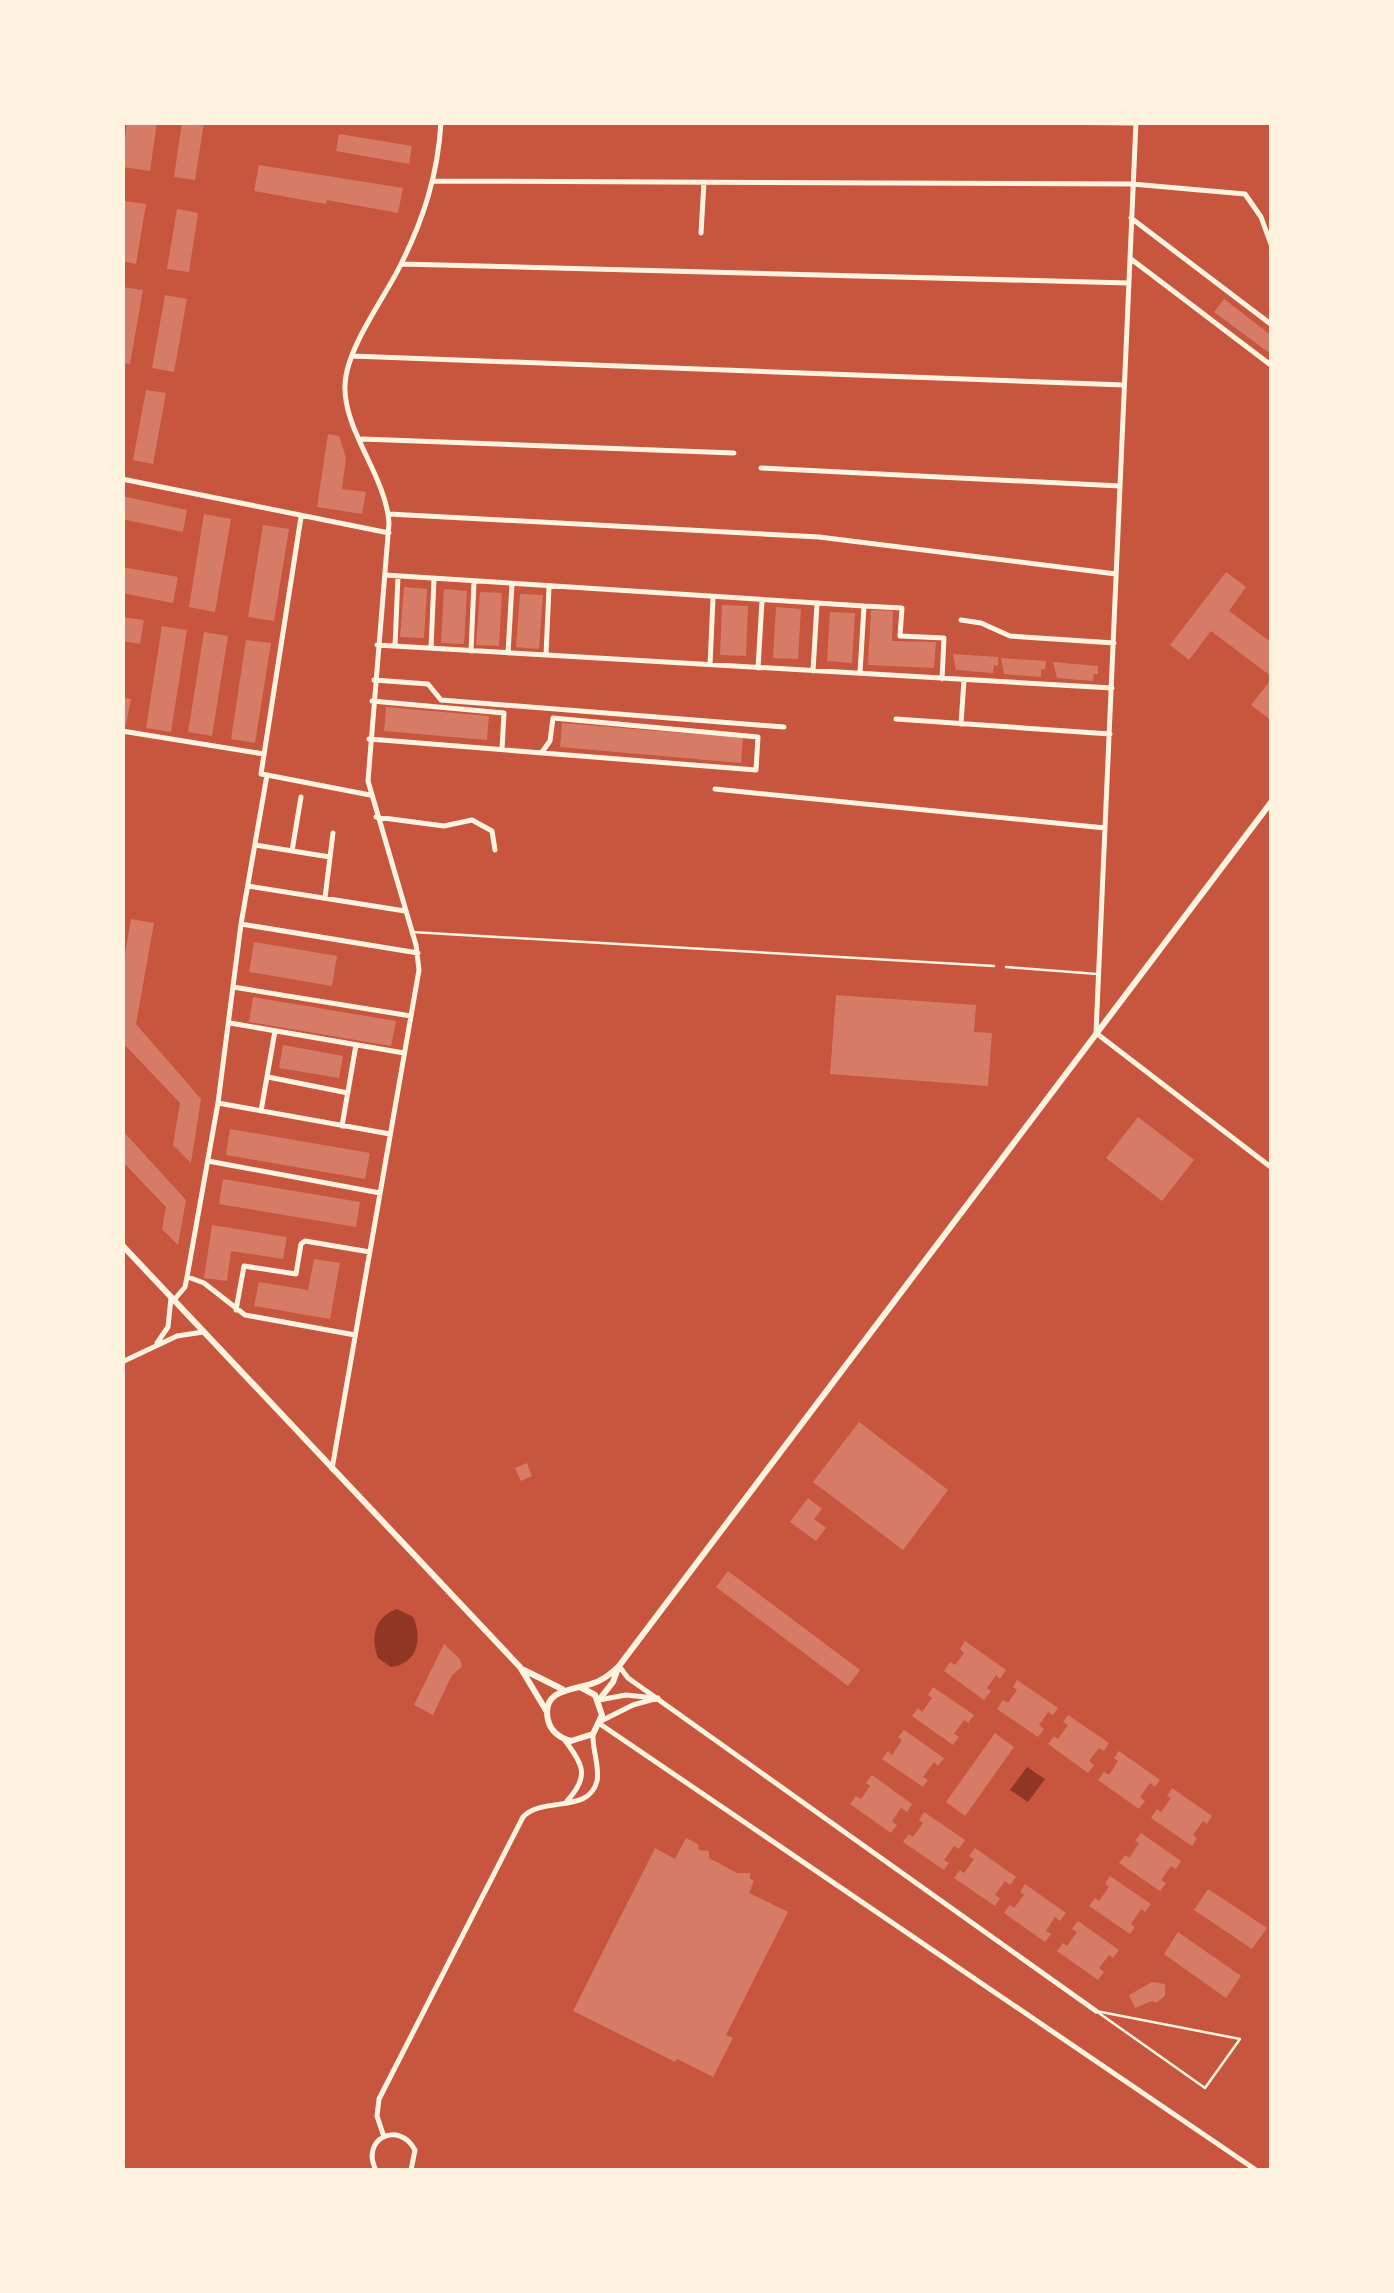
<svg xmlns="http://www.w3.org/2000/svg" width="1394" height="2293" font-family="Roboto,sans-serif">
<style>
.water{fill:#8f3625}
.building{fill:#d67c66}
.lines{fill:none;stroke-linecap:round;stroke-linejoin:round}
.service{stroke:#fff3e0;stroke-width:2.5}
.minor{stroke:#fff3e0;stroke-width:5}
.secondary{stroke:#fff3e0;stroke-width:6}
</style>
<rect width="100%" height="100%" fill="#c8553d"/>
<!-- water -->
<path class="water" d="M397,1609l16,8c10,22 4,47 -22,50l-13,-9c-8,-21 -3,-42 19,-49z
M1027,1767l18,12 -17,23 -18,-12z"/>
<!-- building -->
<path class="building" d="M127,122h30l-7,49 -28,-4z
M182,122h22l-9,58 -21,-3z
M339,134l73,12 -3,18 -73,-13z
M259,165l144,23 -5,25 -71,-13 -1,4 -72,-13z
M124,201l22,3 -10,60 -14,-3z
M177,209l21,4 -9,59 -22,-3z
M122,287l21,3 -13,74 -8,-1z
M165,295l22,4 -13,73 -22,-4z
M1224,299l48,37v11l-4,5 -54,-40z
M146,390l20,3 -13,71 -20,-4z
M328,434l11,2 7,22 -4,31 24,3 -4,22 -45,-7z
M122,496l65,14 -4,22 -61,-13z
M204,514l27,5 -16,93 -26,-5z
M263,525l26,4 -15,92 -26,-4z
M122,567l56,10 -5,26 -51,-10z
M1226,572l20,15 -17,24 43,32v34l-61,-46 -22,29 -19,-15z
M404,587l23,2 -3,49 -24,-1z
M444,589l23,2 -3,53 -23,-1z
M480,592l22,1 -3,53 -23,-1z
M520,594l23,1 -4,54 -23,-2z
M722,605l26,1 -2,50 -26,-1z
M776,607l25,2 -3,50 -25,-1z
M871,610l22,1 -1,30 44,1 -2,26 -66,-3z
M830,612l25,1 -3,50 -25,-2z
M122,617l22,3 -4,24 -18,-3z
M162,626l25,4 -16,102 -25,-4z
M204,632l24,4 -16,100 -24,-4z
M246,640l25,3 -16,100 -24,-4z
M953,654l45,3v9l-4,-1 -1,8 -37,-3z
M1001,658l45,3 -1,9 -4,-1v8l-37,-3z
M1053,662l45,4v8h-4l-1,7 -36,-3z
M1272,678v43l-21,-16z
M122,698l9,1 -5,25 -4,-1z
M386,707l103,9 -2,24 -103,-9z
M562,723l181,15 -2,25 -181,-16z
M131,919l23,4 -18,101 65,75 -10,64 -18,-18 7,-42 -58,-61v-70z
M254,942l83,14 -5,30 -83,-14z
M836,995l140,10 -2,27 18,1 -4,53 -158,-12z
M253,997l143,24 -5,25 -142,-24z
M283,1045l60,11 -4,22 -60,-10z
M1138,1117l56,43 -32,41 -56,-43z
M230,1129l140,24 -5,26 -139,-24z
M122,1130l64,70 -8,45 -16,-16 4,-22 -44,-46z
M223,1179l137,23 -4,25 -137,-23z
M212,1225l75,12 -4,22 -52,-8 -4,30 -23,-3z
M314,1259l26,4 -10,56 -76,-13 5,-24 49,8z
M859,1422l89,68 -45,60 -90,-68z
M527,1463l5,13 -11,5 -6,-13z
M808,1498l14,11 -8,10 12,9 -10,13 -26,-19z
M728,1571l132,99 -12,16 -132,-99z
M965,1641l41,29 -6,9 -4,-4 -9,13 4,3 -7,9 -40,-29 6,-9 5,3 9,-12 -4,-4z
M444,1644l16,15 2,8 -10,8 -19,40 -19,-10z
M1017,1680l41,28 -5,7 -5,-3 -9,13 5,4 -6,8 -41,-28 6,-9 5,3 9,-13 -4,-3z
M933,1687l41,28 -6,8 -4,-3 -10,14 5,3 -6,8 -41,-29 6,-8 4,4 10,-14 -4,-3z
M1068,1715l41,28 -5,8 -5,-3 -10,13 5,4 -6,8 -40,-29 6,-8 4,3 10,-14 -5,-3z
M904,1730l40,28 -6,8 -4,-4 -11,15 5,3 -5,7 -41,-28 6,-8 4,4 10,-15 -4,-3z
M995,1733l19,14 -49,69 -19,-14z
M1119,1751l41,29 -5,7 -5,-4 -10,14 5,4 -6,8 -41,-29 6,-8 5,3 9,-14 -4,-3z
M872,1775l40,29 -5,8 -6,-4 -9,13 5,4 -6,8 -41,-29 6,-8 5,3 9,-13 -4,-3z
M1172,1788l40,28 -5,8 -4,-3 -10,14 4,3 -5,8 -41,-28 6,-9 4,3 10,-14 -4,-2z
M924,1812l41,28 -6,9 -5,-3 -10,14 5,3 -5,7 -41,-28 6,-8 4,3 10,-14 -4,-3z
M1141,1833l40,28 -5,8 -5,-3 -10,14 5,3 -6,8 -41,-28 6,-8 4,3 10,-15 -4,-2z
M686,1838l12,6 1,6 10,1v7l28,15h13v6l4,2 -5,12 39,19 -62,123 7,3 -20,39 -36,-18 -2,3 -102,-51 82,-163 20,11z
M975,1848l41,29 -6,8 -5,-4 -10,14 5,3 -5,8 -41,-28 6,-8 4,3 10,-14 -5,-3z
M1110,1876l41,28 -6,8 -4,-3 -10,15 4,3 -5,7 -41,-28 6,-8 4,3 10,-14 -4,-3z
M1025,1884l41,29 -6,8 -5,-4 -9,14 5,3 -6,8 -41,-29 6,-8 4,3 10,-13 -4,-3z
M1208,1889l59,39 -15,21 -58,-39z
M1078,1921l41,29 -6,8 -4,-3 -10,13 5,4 -6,8 -41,-29 6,-8 4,3 10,-14 -5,-3z
M1178,1932l63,44 -15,22 -62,-44z
M1152,1982l13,2v12l-9,7 -4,-2 -17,7 -6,-13z"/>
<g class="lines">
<!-- service -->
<path class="service" d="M412,932l582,34
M1006,967l91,7
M1096,2011l144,28 -35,49z"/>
<!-- minor -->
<path class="minor" d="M1038,122l97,1
M1136,122l-40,911 176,135
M434,181l698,3 113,10 16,23 11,30
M1131,218l141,107
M701,233l3,-51
M1131,259l141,107
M401,264l727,19
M352,356l772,29
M362,439l372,14
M761,468l359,18
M122,479l267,54
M389,514l430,23 297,37
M301,517l-40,257 6,1 -26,149 177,29
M385,575l479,31 -4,67
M864,606l38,2 -2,28 44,2 -2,41
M961,620l20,3 29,13 104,7
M377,645l735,43
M395,646l3,-70
M431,648l3,-69
M471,651l3,-69
M508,653l4,-69
M546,655l3,-68
M710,665l3,-67
M758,668l4,-67
M813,671l4,-67
M374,680l54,4 13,16 343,27
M372,701l132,12 -2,36
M896,719l214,15
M961,724l3,-44
M122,731l142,23
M369,739l387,31 2,-33 -205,-19 -3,23 -8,11
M267,775l103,20
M715,789l390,39
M376,817l68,9 28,-6 20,11 3,19
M255,845l75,12
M292,851l9,-54
M248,886l157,25
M325,898l8,-65
M233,987l178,29
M230,1023l174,30
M268,1077l80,16
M218,1103l172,31
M261,1111l14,-80
M342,1126l14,-81
M208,1161l172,32
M188,1277l16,6 41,32 110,20
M174,1300l11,-13 2,-10 31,-174 23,-179
M236,1310l8,-44 52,8 5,-30 4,-3 65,11
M157,1343l11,-16 3,-29
M122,1362l55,-26 26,-4
M332,1469l87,-499 -3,-25 -48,-164 21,-258c-3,-47 -46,-93 -44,-138 1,-36 38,-85 54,-117 24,-47 39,-93 42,-146
M619,1666l9,12 468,333
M599,1700l27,-5 29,3
M601,1721l32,-16 25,-7
M600,1724l656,446
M564,1739c18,25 27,36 3,62
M384,2137l-7,-21 2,-17 144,-282c20,-21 66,-3 74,-36 3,-14 -5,-32 -4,-47
M376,2170c-16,-30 22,-51 39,-20l-4,20"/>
<!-- secondary -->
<path class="secondary" d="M122,1245l398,422 27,45
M524,1670l38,19
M580,1687l15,8 7,20 -9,19 -22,7c-11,-3 -20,-9 -23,-21 -7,-31 25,-30 43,-36 11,-3 20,-10 28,-18l653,-865
M599,1700l14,-18 5,-14"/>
</g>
<!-- border -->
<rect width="1394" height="2293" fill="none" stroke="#fff3e0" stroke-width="250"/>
</svg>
